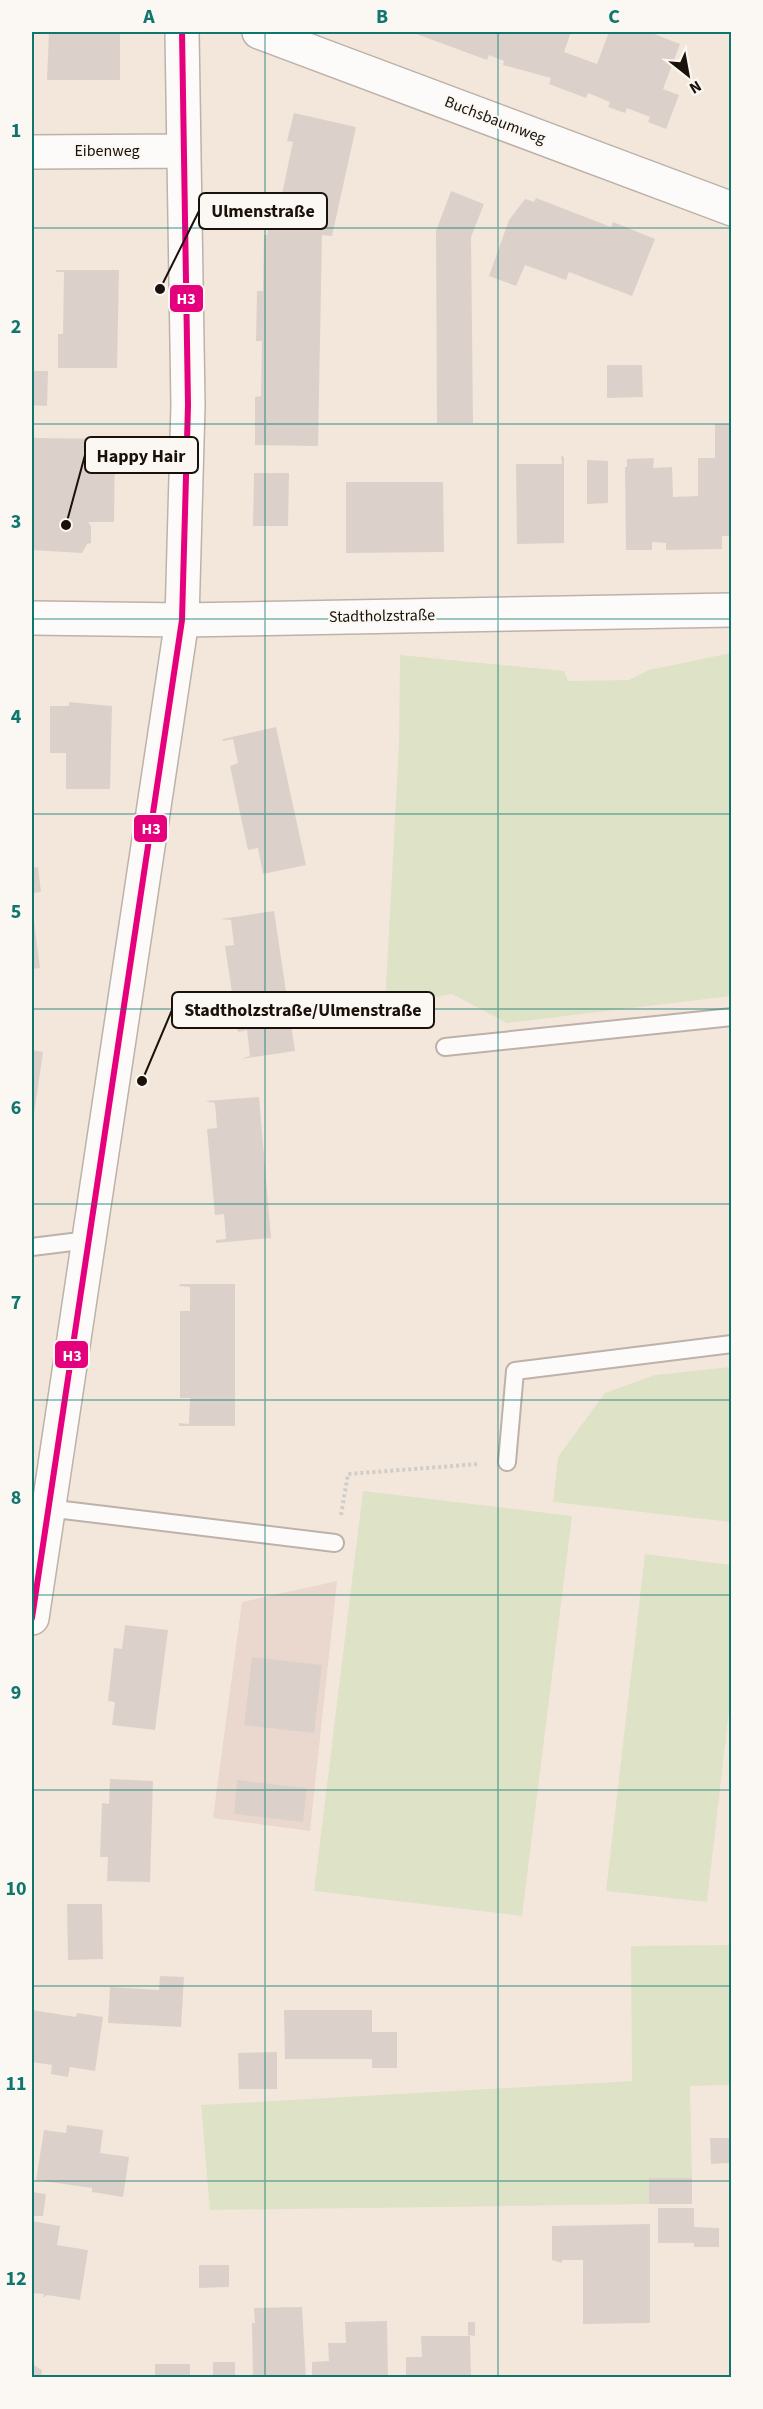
<svg xmlns="http://www.w3.org/2000/svg" width="763" height="2409" font-family="'Source Sans 3',sans-serif">
<style>
.industrial{fill:#ead8ce}
.green{fill:#dee2c6}
.building{fill:#dcd1ca}
.lines{fill:none;stroke-linecap:round;stroke-linejoin:round}
.lane-casing{stroke:#bcb2a9;stroke-width:20}
.street-casing{stroke:#bcb2a9;stroke-width:36}
.secondary-casing{stroke:#bcb2a9;stroke-width:36}
.path{stroke:#d0cdc9;stroke-width:4;stroke-dasharray:3 3;stroke-linecap:butt}
.lane{stroke:#fdfbfa;stroke-width:16}
.street{stroke:#fdfbfa;stroke-width:33}
.secondary{stroke:#fdfbfa;stroke-width:33}
.bus-1-casing{stroke:#fbf7f2;stroke-width:10}
.bus-1{stroke:#e5007d;stroke-width:6}
.grid{fill:none;stroke:#0f766e;stroke-width:1.5;stroke-opacity:0.55}
.labels{text-anchor:middle;dominant-baseline:central;stroke-width:4.5;stroke-linejoin:round;paint-order:stroke}
.street-label{font-size:16px;fill:#19110a;stroke:#fbf7f2}
.leader{fill:none;stroke:#19110a;stroke-width:2}
.callout-dot{fill:#19110a;stroke:#fbf7f2;stroke-width:2}
.callout{fill:#fbf7f2;stroke:#19110a;stroke-width:2}
.callout-label{font-size:18px;text-anchor:middle;font-weight:bold;fill:#19110a}
.line-badge{stroke:#fbf7f2;stroke-width:2}
.badge-label{font-size:16px;text-anchor:middle;font-weight:bold;fill:#fff}
.neatline{fill:none;stroke:#0f766e;stroke-width:2}
.grid-label{font-size:20px;text-anchor:middle;font-weight:bold;fill:#0f766e}
</style>
<rect width="100%" height="100%" fill="#f3e7db"/>
<!-- industrial -->
<path class="industrial" d="M337,1581l-27,250 -97,-13 29,-216z"/>
<!-- green -->
<path class="green" d="M731,653v343l-224,27 -55,-29 -67,12 14,-262 1,-89 164,16 4,10 61,-1 20,-10z
M731,1367v155l-178,-20 5,-45 47,-64 50,-18z
M363,1491l209,25 -50,400 -208,-25z
M645,1554l86,11v128l-24,209 -101,-11z
M731,1945v140l-41,1 2,92h-43v26l-439,6 -9,-105 431,-24 -1,-135z"/>
<!-- building -->
<path class="building" d="M49,32h71v48h-73z
M411,32h160l-7,20 33,12 12,-32h40l31,12 -17,45 16,6 -13,34 -18,-7 2,-5 -23,-9 -2,5 -17,-6 2,-5 -22,-9 -2,5 -37,-14 2,-6 -48,-13 1,-4 -15,-6 -2,5z
M294,113l62,14 -24,109 -10,-1 -4,211 -63,-1v-48l6,-1 1,-55h-6l1,-50h6l1,-56h3l6,-29 7,-3 13,-61 -6,-1z
M451,191l33,13 -13,33 2,186h-36l-1,-192z
M536,198l75,29 2,-5 42,17 -23,57 -63,-24 -3,8 -41,-15 -9,21 -27,-10 20,-56 16,-21 9,3z
M56,270h63l-2,98h-59v-34h5l1,-62h-8z
M607,365h35l1,32 -36,1z
M32,371h16l-1,35 -15,-1z
M715,424h17l-1,112h-9v13l-56,1v-7l-14,-1v8h-26l-1,-83h2v-8l27,-1 -1,10 19,-1 1,30 25,-1v-38h17z
M32,438l83,1 -1,83h-26l3,4v17l-4,1 -5,9 -50,-3z
M561,456l3,1v86l-47,1 -1,-80h46z
M587,460l21,1v42l-21,1z
M254,473h35l-1,53h-35z
M346,482h97l1,70 -98,1z
M69,702l43,4 -2,83h-44v-36h-16v-47h19z
M276,727l30,138 -43,9 -5,-26 -10,2 -18,-84 8,-3 -5,-24 -10,2v-2z
M38,867l3,25 -9,1v-25z
M32,906l8,62 -8,1z
M274,911l21,140 -55,8 10,-3 -3,-26 -9,2 -13,-86 9,-1 -3,-25 -11,-1z
M32,1050l11,2 -10,69h-1z
M259,1097l12,141 -55,5v-3l10,-1 -2,-25 -9,1 -8,-86 10,-1 -2,-25 -10,-2z
M180,1284h55v142h-56v-3l10,1 1,-26h-10v-87h10v-24l-11,-1z
M125,1625l43,5 -13,100 -43,-5 3,-23 -7,-1 6,-53 8,1z
M252,1657l70,8 -8,68 -70,-8z
M110,1779l43,2 -3,101 -43,-1 1,-24h-8l2,-54 7,1z
M237,1780l70,8 -4,34 -69,-8z
M67,1904h35l1,55 -35,1z
M160,1976l24,1 -3,50 -73,-4 2,-36 49,3z
M32,2010l44,7 1,-4 26,4 -8,54 -25,-4 -2,10 -17,-3 1,-9 -20,-3z
M284,2010h88v22h25v36h-25v-9h-87z
M277,2052v37h-38l-1,-36z
M67,2125l36,5 -3,23 29,4 -6,40 -31,-5v-4l-56,-8 8,-50 22,3z
M710,2138h22v25l-21,1z
M649,2178h43v26h-43z
M32,2192l14,2 -3,22h-11z
M658,2208h36v19l25,1v19h-25v-4h-36z
M32,2221l28,5 -3,19 31,5 -8,50 -33,-5 -4,3 1,-4 -12,-1z
M650,2224v99l-67,1v-64h-21v3l-10,-3v-34z
M199,2265h30v22l-30,1z
M302,2307l4,71h-53l-1,-55h3l-1,-15z
M387,2321l1,57h-42v-3l-34,3v-16l17,-1 -1,-18h18l-1,-21z
M468,2322h7v14l-7,-1z
M421,2336h49l1,42h-65v-21h16z
M213,2362h22v16h-22z
M32,2364l10,6 -1,8h-9z
M155,2364h35v14h-35z"/>
<g class="lines">
<!-- lane casing -->
<g class="lane-casing">
<path id="lane" d="M445,1047l287,-30
M32,1247l56,-7
M507,1462l8,-91 217,-27
M47,1508l288,35"/>
</g>
<!-- street casing -->
<g class="street-casing">
<path id="street" d="M259,32l473,177
M32,152l151,-1
M32,1618l150,-998 6,-215 -6,-373"/>
</g>
<!-- secondary casing -->
<g class="secondary-casing">
<path id="secondary" d="M32,618l150,2 550,-10"/>
</g>
<!-- path -->
<path class="path" d="M341,1515l7,-41 131,-10"/>
<!-- lane -->
<use href="#lane" class="lane"/>
<!-- street -->
<use href="#street" class="street"/>
<!-- secondary -->
<use href="#secondary" class="secondary"/>
<!-- bus-1 casing -->
<g class="bus-1-casing">
<path id="bus-1" d="M32,1618l150,-998 6,-215 -6,-373"/>
</g>
<!-- bus-1 -->
<use href="#bus-1" class="bus-1"/>
</g>
<!-- grid -->
<path class="grid" d="M265,32v2346M498,32v2346M32,228h700M32,424h700M32,619h700M32,814h700M32,1009h700M32,1204h700M32,1400h700M32,1595h700M32,1790h700M32,1986h700M32,2181h700"/>
<g class="labels">
<!-- street labels -->
<g class="street-label">
<text transform="translate(495 120) rotate(21)">Buchsbaumweg</text>
<text x="107" y="151">Eibenweg</text>
<text transform="translate(382 616) rotate(-1)">Stadtholzstraße</text>
</g>
</g>
<!-- callouts -->
<path class="leader" d="M160 289L199 211M66 525L85 455M142 1081L172 1010"/>
<g class="callout-dot">
<circle cx="160" cy="289" r="6"/>
<circle cx="66" cy="525" r="6"/>
<circle cx="142" cy="1081" r="6"/>
</g>
<g class="callout">
<rect x="199" y="193" width="128" height="36" rx="6"/>
<rect x="85" y="437" width="113" height="36" rx="6"/>
<rect x="172" y="992" width="262" height="36" rx="6"/>
</g>
<g class="callout-label">
<text x="263" y="217">Ulmenstraße</text>
<text x="141" y="462">Happy Hair</text>
<text x="303" y="1016">Stadtholzstraße/Ulmenstraße</text>
</g>
<g class="line-badge">
<rect x="169" y="284" width="35" height="29" rx="6" fill="#e5007d"/>
<rect x="133" y="814" width="35" height="29" rx="6" fill="#e5007d"/>
<rect x="54" y="1340" width="35" height="29" rx="6" fill="#e5007d"/>
</g>
<g class="badge-label">
<text x="186" y="304">H3</text>
<text x="151" y="834">H3</text>
<text x="72" y="1361">H3</text>
</g>
<!-- border -->
<rect width="763" height="2409" fill="none" stroke="#fbf7f2" stroke-width="66"/>
<!-- north arrow -->
<g transform="translate(688 75) rotate(149)" stroke="#fbf7f2" stroke-width="4.5" paint-order="stroke">
<path d="M0-4.5L10 22L0 15L-10 22Z" fill="#19110a"/>
<text y="-9" font-size="16" font-weight="bold" text-anchor="middle" fill="#19110a">N</text>
</g>
<rect x="33" y="33" width="697" height="2343" class="neatline"/>
<g class="grid-label">
<text x="149" y="23">A</text>
<text x="382" y="23">B</text>
<text x="614" y="23">C</text>
<text x="16" y="137">1</text>
<text x="16" y="333">2</text>
<text x="16" y="528">3</text>
<text x="16" y="723">4</text>
<text x="16" y="918">5</text>
<text x="16" y="1114">6</text>
<text x="16" y="1309">7</text>
<text x="16" y="1504">8</text>
<text x="16" y="1699">9</text>
<text x="16" y="1895">10</text>
<text x="16" y="2090">11</text>
<text x="16" y="2285">12</text>
</g>
</svg>
